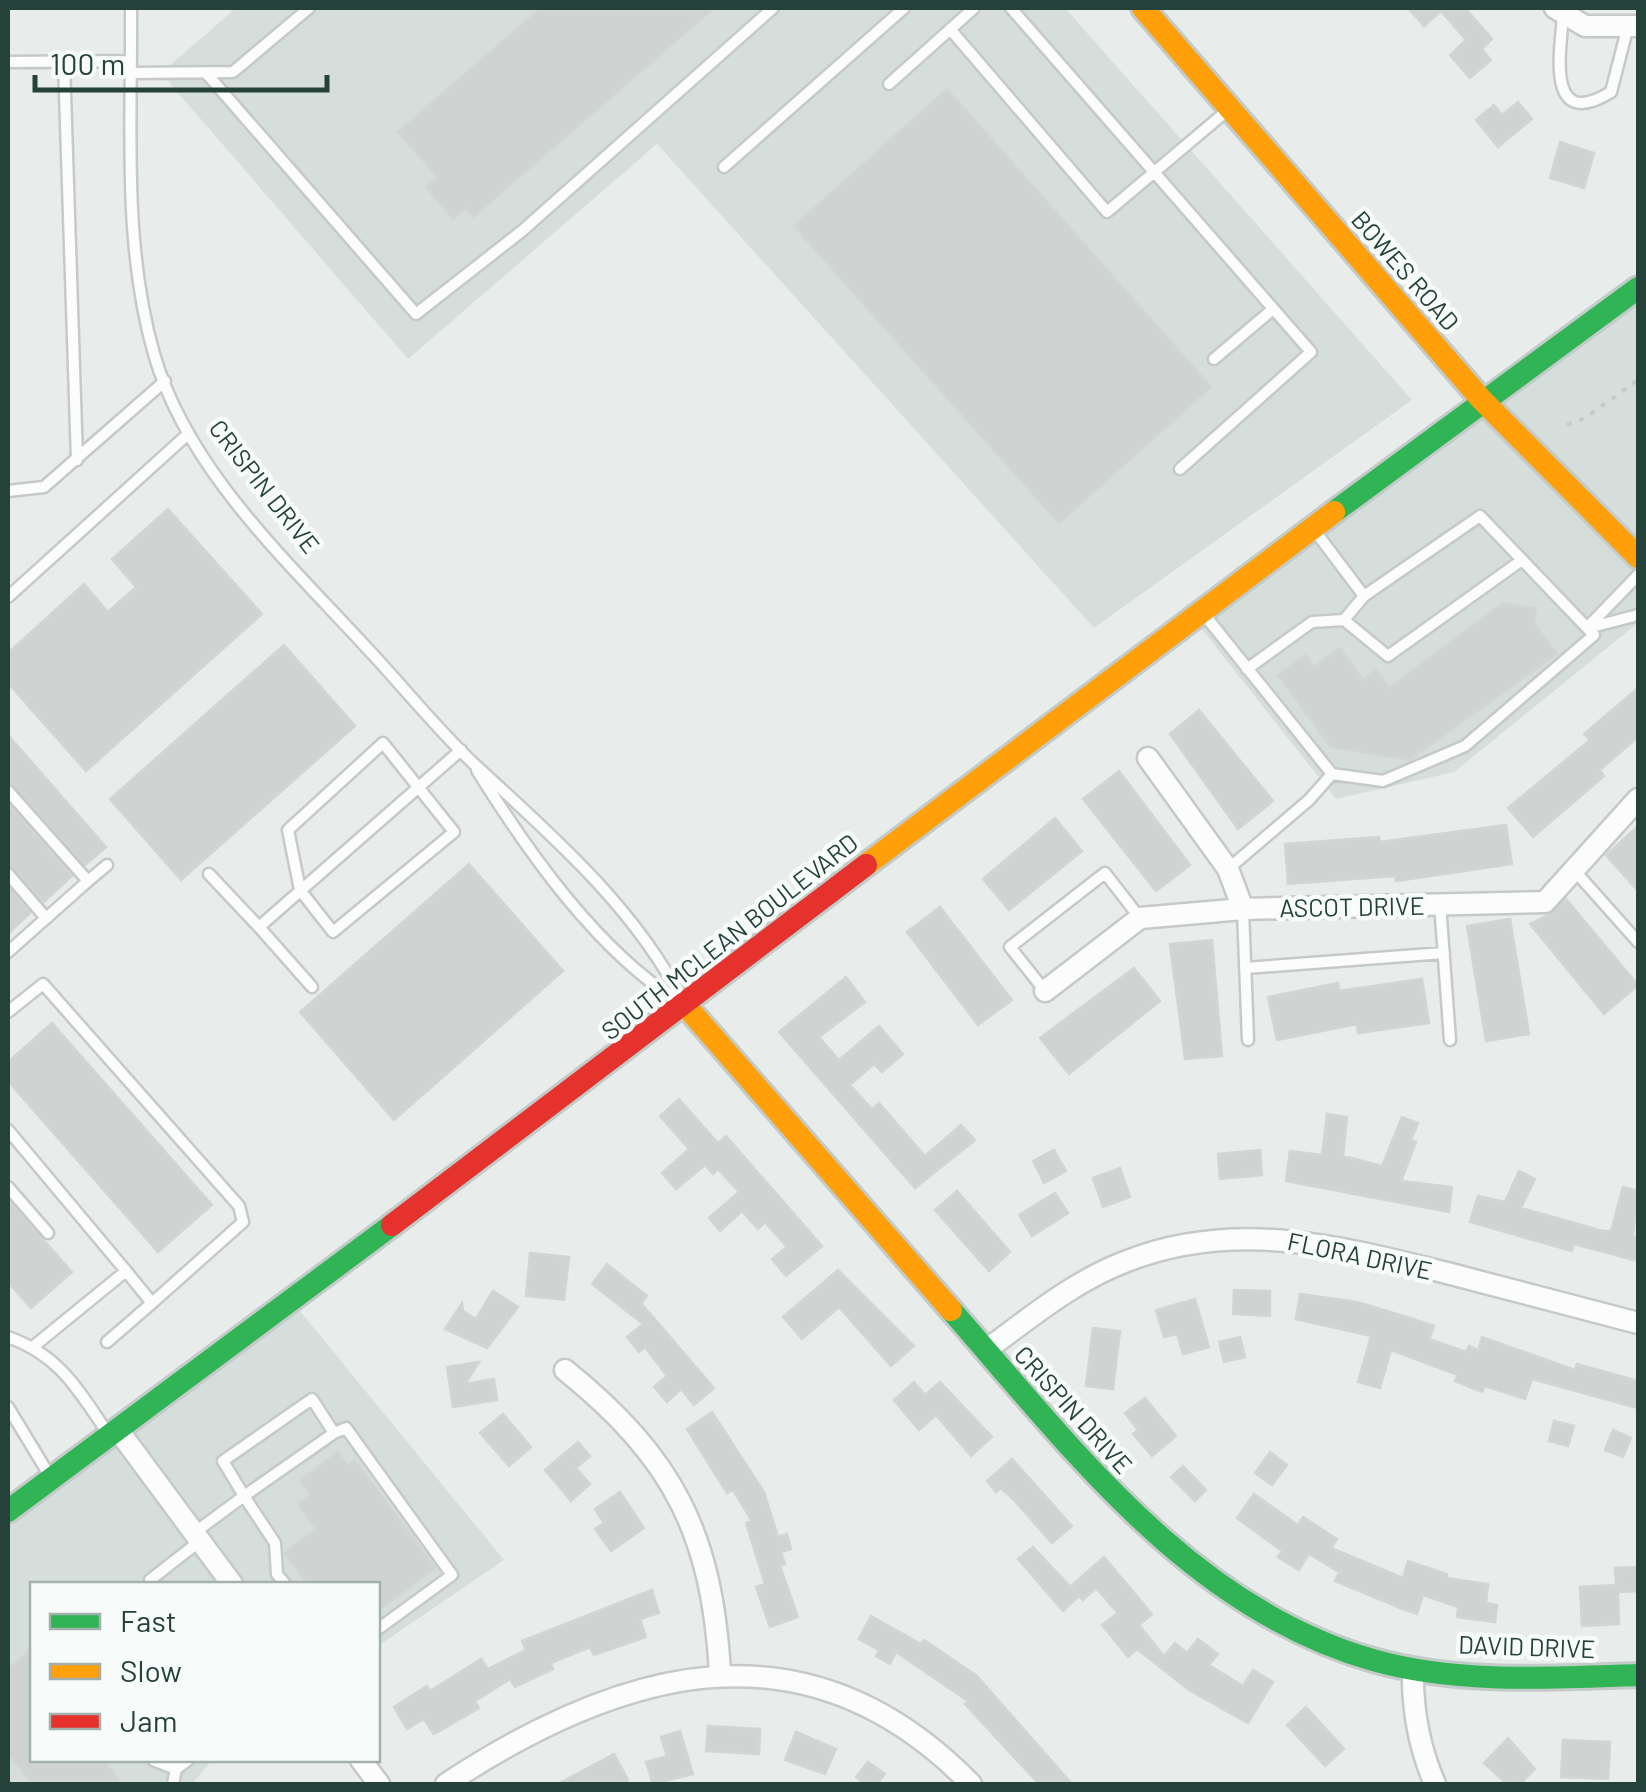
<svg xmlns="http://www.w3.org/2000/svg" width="1646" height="1792" font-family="Barlow,sans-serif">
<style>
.built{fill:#d6dedb}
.building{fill:#cfd4d2;stroke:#d1d6d4;stroke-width:2.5}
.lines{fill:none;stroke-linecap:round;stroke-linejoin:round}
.lane-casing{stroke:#c5cac8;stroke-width:15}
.street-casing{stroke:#c5cac8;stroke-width:25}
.fast-casing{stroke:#c3cbc8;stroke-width:28}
.slow-casing{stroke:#c3cbc8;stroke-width:28}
.jam-casing{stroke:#c3cbc8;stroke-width:28}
.path{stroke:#c3ccca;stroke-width:4;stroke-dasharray:5 8;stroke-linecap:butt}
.lane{stroke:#fcfcfc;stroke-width:10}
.street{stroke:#fcfcfc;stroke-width:20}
.fast{stroke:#30b455;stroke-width:22}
.slow{stroke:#ff9f0a;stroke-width:22}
.jam{stroke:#e5322d;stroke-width:22}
.labels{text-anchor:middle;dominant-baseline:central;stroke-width:9;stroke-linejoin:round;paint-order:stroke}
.street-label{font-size:25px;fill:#24423a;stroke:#f7fbf9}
</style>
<rect width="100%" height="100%" fill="#e8edeb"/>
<!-- built -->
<path class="built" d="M236,8h829l347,392 -318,228 -437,-484 -249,215 -247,-286z
M1638,297v252l-141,-152z
M1486,405l152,159v59l-184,149 -118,27 -139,-176z
M295,1305l209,255 -126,86v-62h-346v176h180l-20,24h-184v-270z"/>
<!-- building -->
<path class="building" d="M541,8h173l-241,209 -7,-9 -13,11 -27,-32 12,-10 -40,-45z
M1408,8h57l27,31 -10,10 9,11 -21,18 -20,-23 16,-15 -25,-29 -17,15z
M947,89l264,298 -152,136 -265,-297z
M1518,102l14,17 -34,28 -22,-27 18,-15 8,10z
M1560,142l34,11 -10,35 -34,-10z
M168,509l94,105 -176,157 -78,-88v-30l76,-69 24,28 28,-25 -24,-28z
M1503,603l33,6 -2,14 23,31 -148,106 -78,-13 -53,-72 27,-20 9,12 26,-19 23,32 13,-10 13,18z
M284,645l71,81 -174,154 -71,-81z
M1638,688v49l-38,33 4,6 -71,61 -25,-29 82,-68 -6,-6z
M1199,710l74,91 -35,28 -68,-95z
M8,735l98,112 -21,18 -77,-83z
M1119,771l71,94 -34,26 -73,-92z
M8,804l64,72 -28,26 -36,-37z
M1055,818l27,33 -73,59 -26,-31z
M1506,825l6,39 -116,17 -1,-5 -107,8 -3,-40 94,-7 1,5z
M1638,826v65l-32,-36z
M469,864l94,107 -169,149 -94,-108z
M8,887l22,26 -22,21z
M1566,899l72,86 -34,29 -74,-90 21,-10z
M940,907l72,93 -34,25 -71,-93z
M1510,919l19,115 -43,7 -19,-115z
M1212,940l10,116 -37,3 -15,-115z
M1134,968l26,33 -91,73 -29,-36z
M846,977l19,25 -46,35 20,23 40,-34 24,28 -21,18 -8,-8 -24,21 22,24 7,-6 46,53 36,-31 14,15 -60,48 -136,-156z
M1422,979l7,44 -71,10 -1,-9 -80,16 -9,-43 70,-14 1,8z
M52,1023l160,182 -54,47 -150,-171v-19z
M679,1099l39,44 8,-7 96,110 -36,30 -14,-17 15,-12 -22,-25 -7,7 -16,-18 -22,20 -11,-13 30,-26 -21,-23 -5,5 -8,-9 -29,24 -14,-16 27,-24 -29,-33z
M1327,1114l20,3 -4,39 39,10 20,-49 16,6 -7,17 5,2 -15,39 51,6 -3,25 -163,-31 4,-30 32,4z
M1054,1150l12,21 -22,12 -11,-22z
M1260,1150l2,25 -42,4 -2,-25z
M1120,1168l10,29 -27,10 -10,-29z
M1519,1171l16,8 -14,29 82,23h8l12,-44 15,4 -5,45 5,2v23l-64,-17 -2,7 -102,-29 8,-26 27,6z
M957,1191l53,61 -21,19 -54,-61z
M1055,1193l13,20 -36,23 -13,-21z
M8,1200l64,72 -41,36 -23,-26z
M530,1253l39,4 -5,43 -38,-4z
M607,1264l40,32 -6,7 73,85 -20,17 -13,-16 -14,13 -13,-15 13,-11 -22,-29 -6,5 -12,-15 16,-13 -51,-40z
M838,1270l76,76 -23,20 -52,-59 -37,32 -19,-22z
M1234,1290l36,1v25l-37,-2z
M493,1291l25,16 -31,41 -42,-19 17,-26 1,8 13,8z
M1300,1294l57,8 53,16 24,8 -5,13 37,13 3,-6 9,4 4,-13 93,33 2,-6 61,17v27l-106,-29 -7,20 -40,-13 -3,6 -27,-11 3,-6 -67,-25 -11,38 -22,-6 13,-46 -75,-17z
M1195,1299l14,48 -26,7 -6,-20 -13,3 -8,-27z
M1093,1328l27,3 -7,58 -27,-3z
M1240,1337l5,20 -21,5 -5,-20z
M479,1362l-14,22 29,-5 3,21 -44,7 -6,-40z
M914,1382l11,13 15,-13 52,55 -21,19 -35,-41 -17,15 -25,-30z
M1145,1398l31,38 -24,20 -19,-22 5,-4 -13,-17z
M712,1412l52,80 14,45 9,-3 4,15 -10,3 4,12 -5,2 18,51 -28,10 -14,-40 9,-3 -19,-61 6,-2 -19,-31 -6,3 -40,-64z
M503,1414l28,33 -22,19 -29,-33z
M1554,1421l20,5 -6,20 -19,-5z
M1613,1430l18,8 -8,19 -18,-7z
M578,1442l12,14 -14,12 14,16 -19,17 -26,-31z
M338,1452l10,14 7,-6 80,108 -57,43v-27h-70l-24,-31 32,-24 -18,-25 13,-9 -11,-15z
M1270,1452l17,13 -15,20 -17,-12z
M1012,1459l60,67 -20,17 -38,-43 -13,-12 -5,4 -9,-11z
M1183,1466l23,24 -11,11 -24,-24z
M620,1492l24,36 -33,23 -16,-22 9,-6 -9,-14z
M1254,1494l44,31 5,-8 34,22 -6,9 72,30 5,-17 39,13 -1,4 42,6 -2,19 11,2 -2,17 -38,-5 1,-10 -35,-12 -6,19 -19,-7 -63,-26 4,-9 -30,-18 -10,16 -21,-13 4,-6 -45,-33z
M1033,1547l46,49 -16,15 -45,-52z
M1104,1557l48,57 -13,11 25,31 11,-13 12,10 11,-14 20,15 -9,11 34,21 10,-16 20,12 -25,41 -59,-33 -52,-41 -9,8 -26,-32 16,-12 -22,-25 -13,12 -13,-13z
M1636,1567l2,24 -20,1 1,32 -37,2 -2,-39 36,-2 -1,-17z
M652,1590l7,23 -19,6 6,18 -52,18 -4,-8 -39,16 2,6 -38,18 -5,-8 -35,22 4,7 -45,26 -10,-15 -17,10 -13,-22 33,-21 3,5 51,-32 7,10 38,-19 -4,-9z
M871,1616l50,28 3,-4 53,36 95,108h-33l-74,-80 3,-3 -72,-49 -6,12 -14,-8 3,-6 -20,-11z
M32,1649v111h72l17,24h-89l-24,-32v-83z
M1306,1707l38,42 -19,17 -38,-41z
M708,1726l52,3 -1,25 -53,-3z
M680,1731l13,43 -40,10 -7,-22 21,-6 -6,-19z
M796,1732l40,17 -11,25 -40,-14z
M1508,1738l27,31 -15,15h-13l-23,-21z
M1563,1740l47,2 -2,37 -47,-2z
M614,1754l14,26 -9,4h-61z
M868,1762l17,12 -8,10h-11l-10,-7z"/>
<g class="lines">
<!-- lane casing -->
<g class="lane-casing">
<path id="lane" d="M131,8c1,113 -9,235 23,346 33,115 132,206 211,292 36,38 70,81 108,117 76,70 161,143 209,237
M1011,8l300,344 -131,117
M1563,15c-2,33 -19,118 48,77l17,-66
M950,29l157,183 121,-102
M8,62l123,-1
M64,62l13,398
M131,73l102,-1 76,-64
M207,74l209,240 106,-83 251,-223
M889,84l85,-76
M724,167l180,-159
M1214,359l59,-50
M8,491l36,-4 121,-106
M8,597l180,-163
M1203,613l129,161 51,7 82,-35 129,-111 -114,-119 -116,80 -49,-65
M1344,620l44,36 134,-96
M1587,628l51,-53
M1588,628l50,-13
M1247,669l65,-47 32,-2 20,-24
M383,743l71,89 -121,100 -33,-42 -12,-60z
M477,770c51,82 121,182 204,233
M8,791l80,90 -80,71
M1228,869l81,-69 23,-26
M1574,870l64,72
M8,874l38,44
M209,874l50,53 202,-177
M88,881l19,-16
M1440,904l10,136
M1243,910l5,130
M259,927l53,60
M1245,968l199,-15
M1045,991l-35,-44 95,-74 35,45
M8,1012l35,-28 196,222 4,16 -91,81
M8,1130l118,141
M8,1187l40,46
M8,1337c53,19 70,53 101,98
M34,1346l92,-75 26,32 -45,39
M8,1407l43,71
M194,1533l50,-37 -21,-35 89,-62 22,34 12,-5 106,147 -74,54
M150,1580l50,-39
M285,1584l-8,-10 -2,-31 -31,-47 90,-63
M153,1760l23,9
M173,1784l3,-15 12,-9"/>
</g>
<!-- street casing -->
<g class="street-casing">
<path id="street" d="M1555,8l30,18h53
M1148,758l80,111 15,40
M1045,991l95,-73 103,-9 302,-7 93,-103
M986,1350c45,-33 88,-69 141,-89 108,-42 212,-15 320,12 64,17 128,33 191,50
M565,1370c109,88 147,164 155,303
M118,1430l114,154
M1413,1669c-1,41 6,78 22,115
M361,1760l18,24
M446,1784c176,-116 360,-169 525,0"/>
</g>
<!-- fast casing -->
<g class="fast-casing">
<path id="fast" d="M1334,512l304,-224
M951,1310c119,136 239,298 422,350 84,24 178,18 265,15
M8,1511l384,-286"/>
</g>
<!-- slow casing -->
<g class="slow-casing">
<path id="slow" d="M1143,8l338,391 157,158
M866,865l468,-353
M685,1005l266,305"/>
</g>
<!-- jam casing -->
<g class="jam-casing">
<path id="jam" d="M392,1225l474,-360"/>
</g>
<!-- path -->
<path class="path" d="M1567,425l18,-7 53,-38"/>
<!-- lane -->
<use href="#lane" class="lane"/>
<!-- street -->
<use href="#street" class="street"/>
<!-- fast -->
<use href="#fast" class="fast"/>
<!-- slow -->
<use href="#slow" class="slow"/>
<!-- jam -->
<use href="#jam" class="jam"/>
</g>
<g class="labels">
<!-- street labels -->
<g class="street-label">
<text transform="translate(1406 270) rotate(49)">BOWES ROAD</text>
<text transform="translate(265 486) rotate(52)">CRISPIN DRIVE</text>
<text transform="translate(1352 906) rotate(-1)">ASCOT DRIVE</text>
<text transform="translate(729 936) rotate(-38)">SOUTH MCLEAN BOULEVARD</text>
<text transform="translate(1360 1255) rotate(12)">FLORA DRIVE</text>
<text transform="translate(1074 1409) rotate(48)">CRISPIN DRIVE</text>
<text transform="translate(1527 1646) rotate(2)">DAVID DRIVE</text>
</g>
</g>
<!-- border -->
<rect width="1646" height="1792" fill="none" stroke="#24423a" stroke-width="20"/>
<!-- legend -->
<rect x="30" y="1582" width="350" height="180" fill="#f7fbf9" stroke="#a3b1ad" stroke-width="2.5"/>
<rect x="50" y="1614" width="50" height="15" fill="#30b455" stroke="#a3b1ad" stroke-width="2.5"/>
<text x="120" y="1632" font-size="30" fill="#24423a">Fast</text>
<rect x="50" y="1664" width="50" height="15" fill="#ff9f0a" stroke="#a3b1ad" stroke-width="2.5"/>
<text x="120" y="1682" font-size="30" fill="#24423a">Slow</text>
<rect x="50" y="1714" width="50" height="15" fill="#e5322d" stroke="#a3b1ad" stroke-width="2.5"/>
<text x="120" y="1732" font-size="30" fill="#24423a">Jam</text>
<!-- scale -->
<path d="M35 75v15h292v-15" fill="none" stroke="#24423a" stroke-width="5"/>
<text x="50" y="75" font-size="30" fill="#24423a" stroke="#f7fbf9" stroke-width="8" paint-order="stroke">100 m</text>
</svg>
